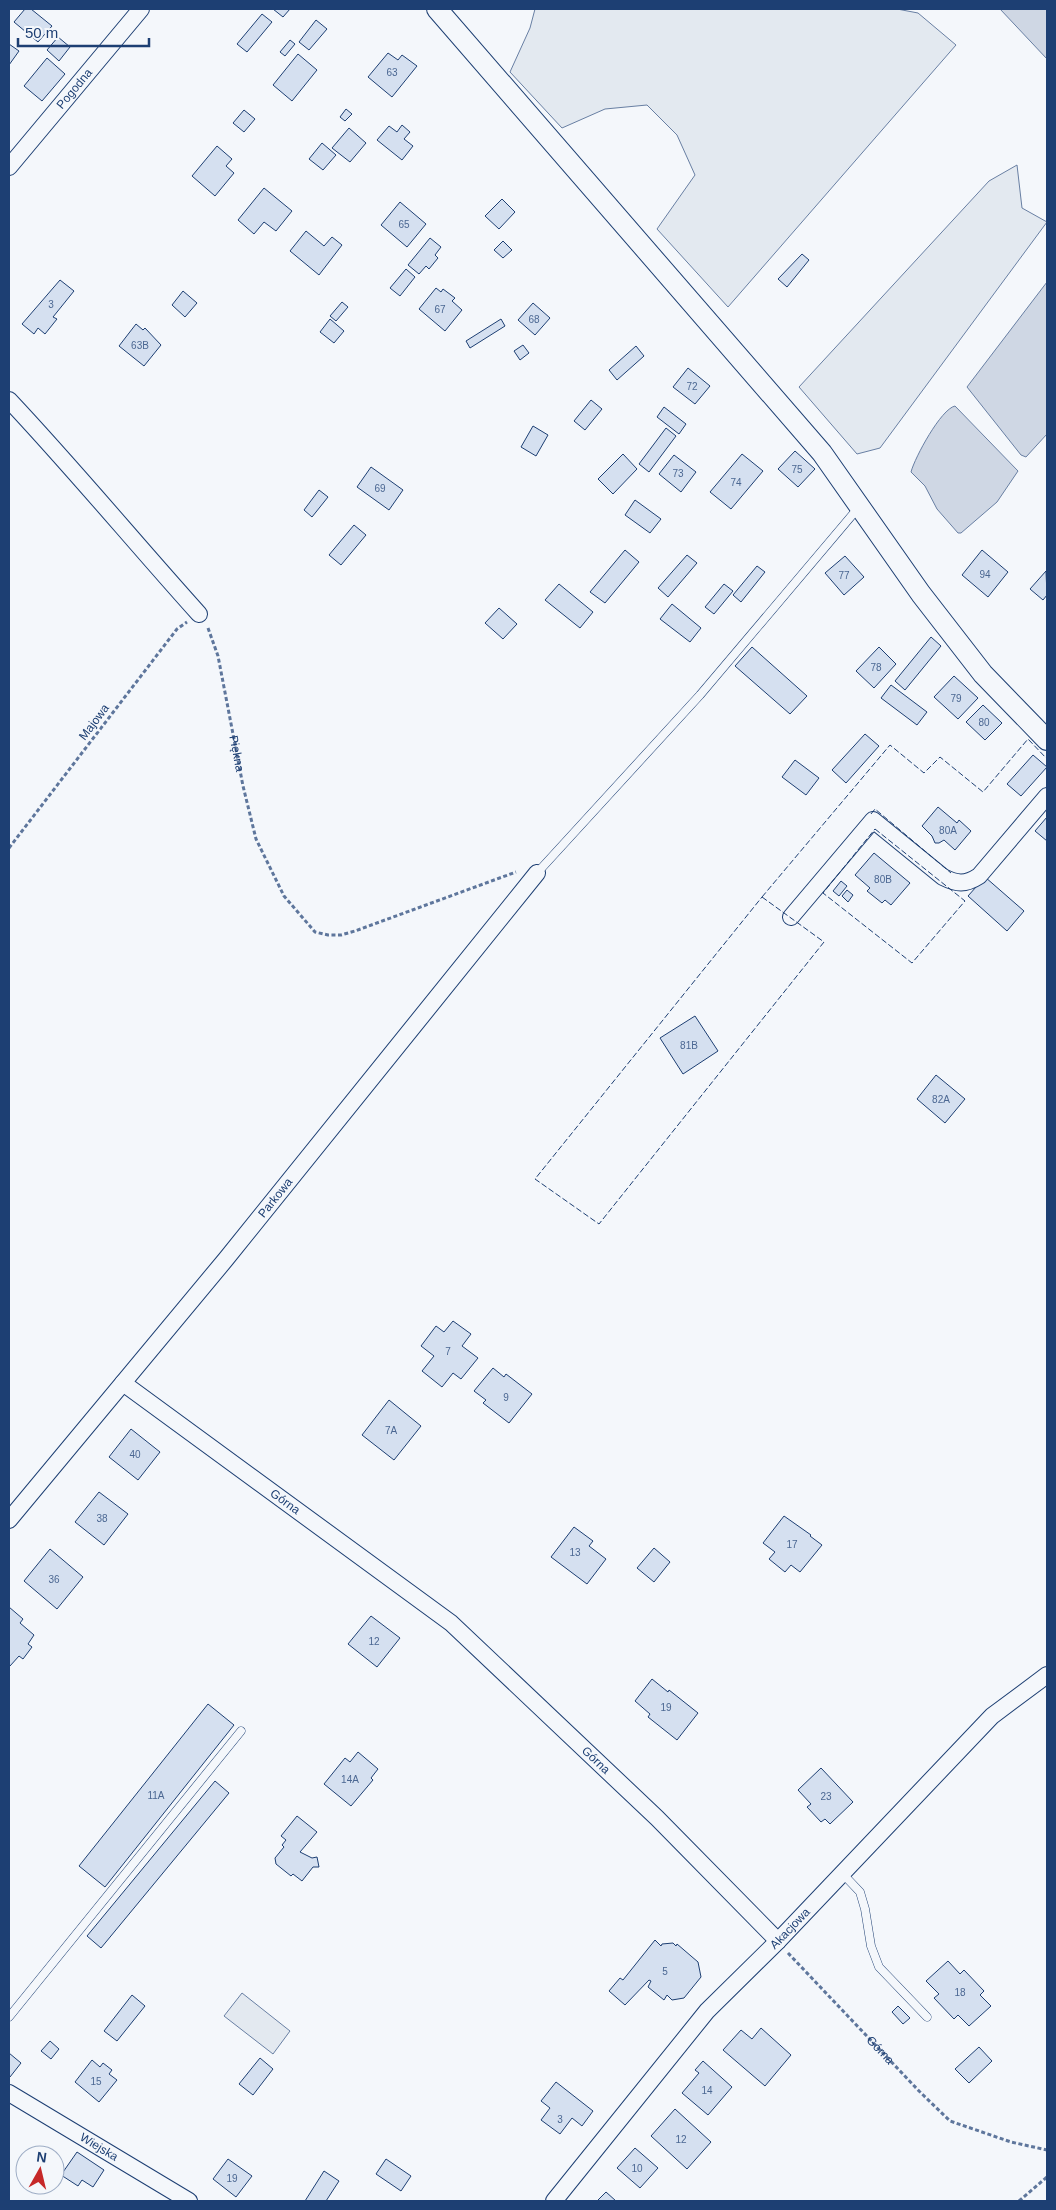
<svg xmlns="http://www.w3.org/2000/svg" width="1056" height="2210" font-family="Helvetica,sans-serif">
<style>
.green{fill:#e3e9f0;stroke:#687fa3}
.water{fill:#cfd7e4;stroke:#687fa3}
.building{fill:#d5e0f0;stroke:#1d3f73}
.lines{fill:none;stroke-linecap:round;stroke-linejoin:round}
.service-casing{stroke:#1d3f73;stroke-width:9}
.minor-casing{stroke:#1d3f73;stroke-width:18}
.tertiary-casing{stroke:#1d3f73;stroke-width:22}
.path{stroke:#5e769c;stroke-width:3;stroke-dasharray:4 2.5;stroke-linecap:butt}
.service{stroke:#f4f7fb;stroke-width:8}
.minor{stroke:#f4f7fb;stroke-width:16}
.tertiary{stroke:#f4f7fb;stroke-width:20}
.fence{stroke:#1d3f73;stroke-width:1;stroke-dasharray:6 2.5;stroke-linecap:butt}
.labels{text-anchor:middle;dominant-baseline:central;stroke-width:4;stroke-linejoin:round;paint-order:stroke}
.number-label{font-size:10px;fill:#4b6792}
.street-label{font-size:12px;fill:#1d3f73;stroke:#f4f7fb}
</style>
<rect width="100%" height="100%" fill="#f4f7fb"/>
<!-- green -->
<path class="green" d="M535,9h362l21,4 38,32 -228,262 -71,-78 38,-54 -18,-40 -30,-30 -42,4 -43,19 -52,-56 20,-44z
M1017,165l5,43 25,14 -167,226 -23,6 -58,-67 190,-206z
M242,1993l48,38 -17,23 -49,-38z"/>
<!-- water -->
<path class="water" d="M1000,9h47v50z
M1047,282v152l-21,23 -5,-2 -54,-68z
M955,406l63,65 -21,31 -36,31h-3l-21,-24 -12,-23 -14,-14c4,-15 30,-63 44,-66z"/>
<!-- building -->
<path class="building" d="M25,9h6l21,17 -14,16 -24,-20z
M273,9h17l-7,8z
M262,14l10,8 -25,30 -10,-8z
M316,20l11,9 -18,21 -10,-8z
M58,37l12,10 -11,14 -12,-11z
M290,40l5,4 -10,12 -5,-4z
M9,44l10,7 -10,14z
M388,53l10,7 4,-5 15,11 -25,31 -24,-20z
M298,54l19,16 -25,31 -19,-16z
M47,58l18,16 -23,27 -18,-15z
M346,109l6,5 -7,7 -5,-4z
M244,110l11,9 -11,13 -11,-9z
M402,125l8,7 -6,7 9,7 -11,14 -25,-20 12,-14 8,6z
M349,128l17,15 -16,19 -18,-14z
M322,143l14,12 -13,15 -14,-11z
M217,146l15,13 -6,7 8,7 -19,23 -23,-20z
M264,188l28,23 -16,20 -12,-9 -10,12 -16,-14z
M502,199l13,13 -16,17 -14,-13z
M400,202l26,22 -19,23 -26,-22z
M306,231l18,15 8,-9 10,8 -23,30 -29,-24z
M430,238l11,9 -6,8 3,3 -9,11 -3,-3 -7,8 -11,-9z
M503,241l9,9 -9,8 -9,-8z
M802,254l7,6 -22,27 -9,-8z
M406,269l9,8 -15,19 -10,-8z
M60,280l14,11 -21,26 4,2 -12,15 -7,-6 -4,6 -12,-10z
M436,288l5,4 2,-3 12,9 -3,3 10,9 -17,21 -26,-22z
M183,291l14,12 -12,14 -13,-12z
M342,302l6,5 -12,14 -6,-5z
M533,303l17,15 -15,17 -17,-15z
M330,319l14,12 -10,12 -14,-11z
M501,319l4,7 -35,22 -4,-7z
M136,324l7,6 2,-2 16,17 -17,21 -25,-20z
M523,345l6,8 -9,7 -6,-9z
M636,346l8,10 -27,24 -8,-10z
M688,368l22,18 -15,18 -22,-17z
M591,400l11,9 -17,21 -11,-9z
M664,407l22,17 -7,10 -22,-17z
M533,426l15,9 -12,21 -15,-9z
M666,428l10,8 -27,36 -10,-8z
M795,451l20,18 -17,18 -20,-18z
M623,454l14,15 -24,25 -15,-15z
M742,454l21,17 -32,38 -21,-17z
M674,455l22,17 -15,20 -22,-18z
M371,467l32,23 -14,20 -32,-23z
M319,490l9,7 -16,20 -8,-7z
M635,500l26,19 -11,14 -25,-18z
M354,525l12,10 -25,30 -12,-10z
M625,550l14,12 -34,41 -15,-11z
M982,550l26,22 -20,25 -26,-22z
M687,555l10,8 -29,34 -10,-9z
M845,556l19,21 -20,18 -19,-22z
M757,566l8,6 -24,30 -8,-7z
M1046,571l1,24 -4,5 -13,-11z
M559,584l34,28 -13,16 -35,-28z
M724,584l9,7 -19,23 -9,-7z
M672,604l29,24 -11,14 -30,-23z
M499,608l18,16 -14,15 -18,-16z
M931,637l10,9 -36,44 -10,-9z
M752,647l55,49 -17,18 -55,-48z
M879,647l17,17 -22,24 -18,-17z
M954,676l24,22 -20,21 -24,-22z
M891,685l36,27 -10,13 -36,-27z
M983,705l19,18 -17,17 -19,-18z
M865,734l14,12 -33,37 -14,-13z
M1033,755l14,12 -26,29 -14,-12z
M795,760l24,18 -13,17 -24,-18z
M938,807l19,16 2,-3 12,11 -16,19 -11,-10 -5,3h-4l-3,-7 -10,-10z
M1047,817v24l-12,-10z
M874,853l36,30 -19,22 -6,-5 -3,3 -15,-12 3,-3 -15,-13z
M985,877l39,34 -17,20 -39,-35z
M841,881l6,5 -8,10 -6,-5z
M847,890l6,5 -5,7 -6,-6z
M695,1016l23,35 -35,23 -23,-36z
M936,1075l29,24 -20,24 -28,-24z
M453,1321l18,13 -9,12 16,12 -17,21 -8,-6 -11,14 -20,-16 12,-15 -13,-10 15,-20 8,6z
M493,1368l11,9 2,-3 26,20 -23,29 -26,-20 3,-3 -12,-9z
M389,1400l32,26 -27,34 -32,-25z
M131,1429l29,23 -22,28 -29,-23z
M99,1492l29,22 -24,31 -29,-23z
M784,1516l27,19 -1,1 12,9 -22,27 -9,-7 -6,7 -16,-13 6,-7 -12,-9z
M574,1527l19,14 -4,5 17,13 -19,25 -36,-27z
M654,1548l16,14 -16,20 -17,-14z
M50,1549l33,28 -26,32 -33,-28z
M9,1607l14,12 -3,4 14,12 -6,9 4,3 -9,12 -4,-3 -9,10 -1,-1z
M371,1616l29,22 -23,29 -29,-23z
M652,1679l16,13 1,-2 29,23 -21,27 -29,-23 2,-3 -15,-13z
M208,1704l26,21 -129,162 -26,-21z
M358,1752l20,17 -7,9 2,2 -22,26 -27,-22 21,-26 5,4z
M821,1768l32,34 -23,22 -5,-5 -4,3 -14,-15 4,-3 -13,-14z
M215,1781l14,12 -128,155 -14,-12z
M297,1816l20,16 -17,20 12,6 5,-1 2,10h-6l-11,14 -9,-7 -2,2 -15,-12 -1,-6 9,-11 -2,-2 4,-5 -5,-4z
M655,1940l6,6 1,-2 11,-1 3,3 1,-2 21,18 3,15 -17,21 -12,2 -5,-5 -3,5 -16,-13 3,-6 -2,-1 -24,25 -16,-14 11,-13 3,2z
M948,1961l12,13 4,-4 20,21 -4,4 11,11 -22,20 -11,-11 -4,4 -20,-21 5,-4 -13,-13z
M132,1995l13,11 -28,35 -13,-10z
M898,2006l12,12 -7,6 -11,-12z
M761,2028l30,27 -26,31 -42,-36 18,-20 11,9z
M50,2041l9,8 -8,10 -10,-8z
M979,2047l13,14 -23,22 -14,-14z
M9,2053l12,10 -11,14 -1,-1z
M260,2058l13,11 -20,26 -14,-11z
M92,2060l8,7 3,-4 9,7 -3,4 8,6 -18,22 -24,-20z
M703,2061l29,26 -24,28 -26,-22 17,-20 -4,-3z
M556,2082l37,29 -11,15 -10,-8 -12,16 -19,-14 9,-12 -9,-7z
M675,2109l36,33 -24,27 -36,-33z
M635,2148l23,20 -18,20 -23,-20z
M77,2152l27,18 -11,17 -11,-7 -4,6 -17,-11z
M228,2159l24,17 -16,21 -23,-18z
M386,2159l25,17 -10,15 -25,-17z
M324,2171l15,10 -13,20h-21z
M606,2192l10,9h-19z"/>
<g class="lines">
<!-- service casing -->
<g class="service-casing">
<path id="service" d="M537,873l163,-178 159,-188
M842,1873l18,19 5,17 6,37 8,21 48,50
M9,2017l232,-286"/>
</g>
<!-- minor casing -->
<g class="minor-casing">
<g id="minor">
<path id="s3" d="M9,167l132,-158"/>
<path d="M9,400c65,69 126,143 190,214"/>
<path d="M791,917l82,-97 70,57c14,7 22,8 36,-1l68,-80"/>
<path id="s4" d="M123,1383l328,240 206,195 121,123"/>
<path id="s5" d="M9,1520l217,-261 311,-386"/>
<path id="s6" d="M9,2093l180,108"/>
<path id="s7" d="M554,2201l153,-190 71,-70 214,-225 55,-41"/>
</g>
</g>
<!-- tertiary casing -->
<g class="tertiary-casing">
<path id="tertiary" d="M437,9l385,444 99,141 62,80 64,66"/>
</g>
<!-- path -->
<g class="path">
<path id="s1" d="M208,628l10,28 25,130 13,53 28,57 31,36 13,3h13l14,-4 161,-59"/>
<path d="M9,848l168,-219 10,-7"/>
<path id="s2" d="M788,1953l131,138 31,30 61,21 36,8"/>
<path d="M1019,2201l28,-24"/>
</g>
<!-- service -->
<use href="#service" class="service"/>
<!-- minor -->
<use href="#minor" class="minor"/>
<!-- tertiary -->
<use href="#tertiary" class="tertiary"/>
<!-- fence -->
<path class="fence" d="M871,814l4,-5 76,64
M875,829l90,72 -53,62 -89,-70z
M762,897l62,45 -225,282 -64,-45z
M762,897l128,-152 34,28 16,-16 43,35 45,-53 19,20"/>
</g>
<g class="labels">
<!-- number labels -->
<g class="number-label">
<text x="392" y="72">63</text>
<text x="404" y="224">65</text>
<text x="51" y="304">3</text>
<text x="440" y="309">67</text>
<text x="534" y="319">68</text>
<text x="140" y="345">63B</text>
<text x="692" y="386">72</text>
<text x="797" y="469">75</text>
<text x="678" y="473">73</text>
<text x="736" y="482">74</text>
<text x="380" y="488">69</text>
<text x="985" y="574">94</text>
<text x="844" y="575">77</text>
<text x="876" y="667">78</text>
<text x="956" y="698">79</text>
<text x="984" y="722">80</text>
<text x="948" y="830">80A</text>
<text x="883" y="879">80B</text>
<text x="689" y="1045">81B</text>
<text x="941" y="1099">82A</text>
<text x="448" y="1351">7</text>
<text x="506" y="1397">9</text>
<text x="391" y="1430">7A</text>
<text x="135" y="1454">40</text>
<text x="102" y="1518">38</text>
<text x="792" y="1544">17</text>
<text x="575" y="1552">13</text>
<text x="54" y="1579">36</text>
<text x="374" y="1641">12</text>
<text x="666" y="1707">19</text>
<text x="350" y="1779">14A</text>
<text x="156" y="1795">11A</text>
<text x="826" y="1796">23</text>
<text x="665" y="1971">5</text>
<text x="960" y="1992">18</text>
<text x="96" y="2081">15</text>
<text x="707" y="2090">14</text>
<text x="560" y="2119">3</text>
<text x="681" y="2139">12</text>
<text x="637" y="2168">10</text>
<text x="232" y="2178">19</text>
</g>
<!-- street labels -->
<g class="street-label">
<text stroke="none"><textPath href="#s3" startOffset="102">Pogodna</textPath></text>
<text transform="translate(94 722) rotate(-53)">Majowa</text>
<text stroke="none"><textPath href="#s1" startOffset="129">Piękna</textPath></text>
<text stroke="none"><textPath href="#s5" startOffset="418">Parkowa</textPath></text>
<text stroke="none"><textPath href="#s4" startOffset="201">Górna</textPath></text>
<text stroke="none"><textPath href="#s4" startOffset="606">Górna</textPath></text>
<text stroke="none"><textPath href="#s7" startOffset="361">Akacjowa</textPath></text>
<text stroke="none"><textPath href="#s2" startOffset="134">Górna</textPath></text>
<text stroke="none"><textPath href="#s6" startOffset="105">Wiejska</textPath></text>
</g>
</g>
<!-- border -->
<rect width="1056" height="2210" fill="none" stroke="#1d3f73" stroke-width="20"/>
<!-- north arrow -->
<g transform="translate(40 2170) rotate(8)"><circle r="24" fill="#f4f7fb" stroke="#9eadc5"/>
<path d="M0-4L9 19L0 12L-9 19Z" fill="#c62828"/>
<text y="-8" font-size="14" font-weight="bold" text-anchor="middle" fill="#1d3f73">N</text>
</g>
<!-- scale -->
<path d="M18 38v8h131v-8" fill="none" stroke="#1d3f73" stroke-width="2.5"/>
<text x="25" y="38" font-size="15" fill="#1d3f73" stroke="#f4f7fb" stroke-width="4" paint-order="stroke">50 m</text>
</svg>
